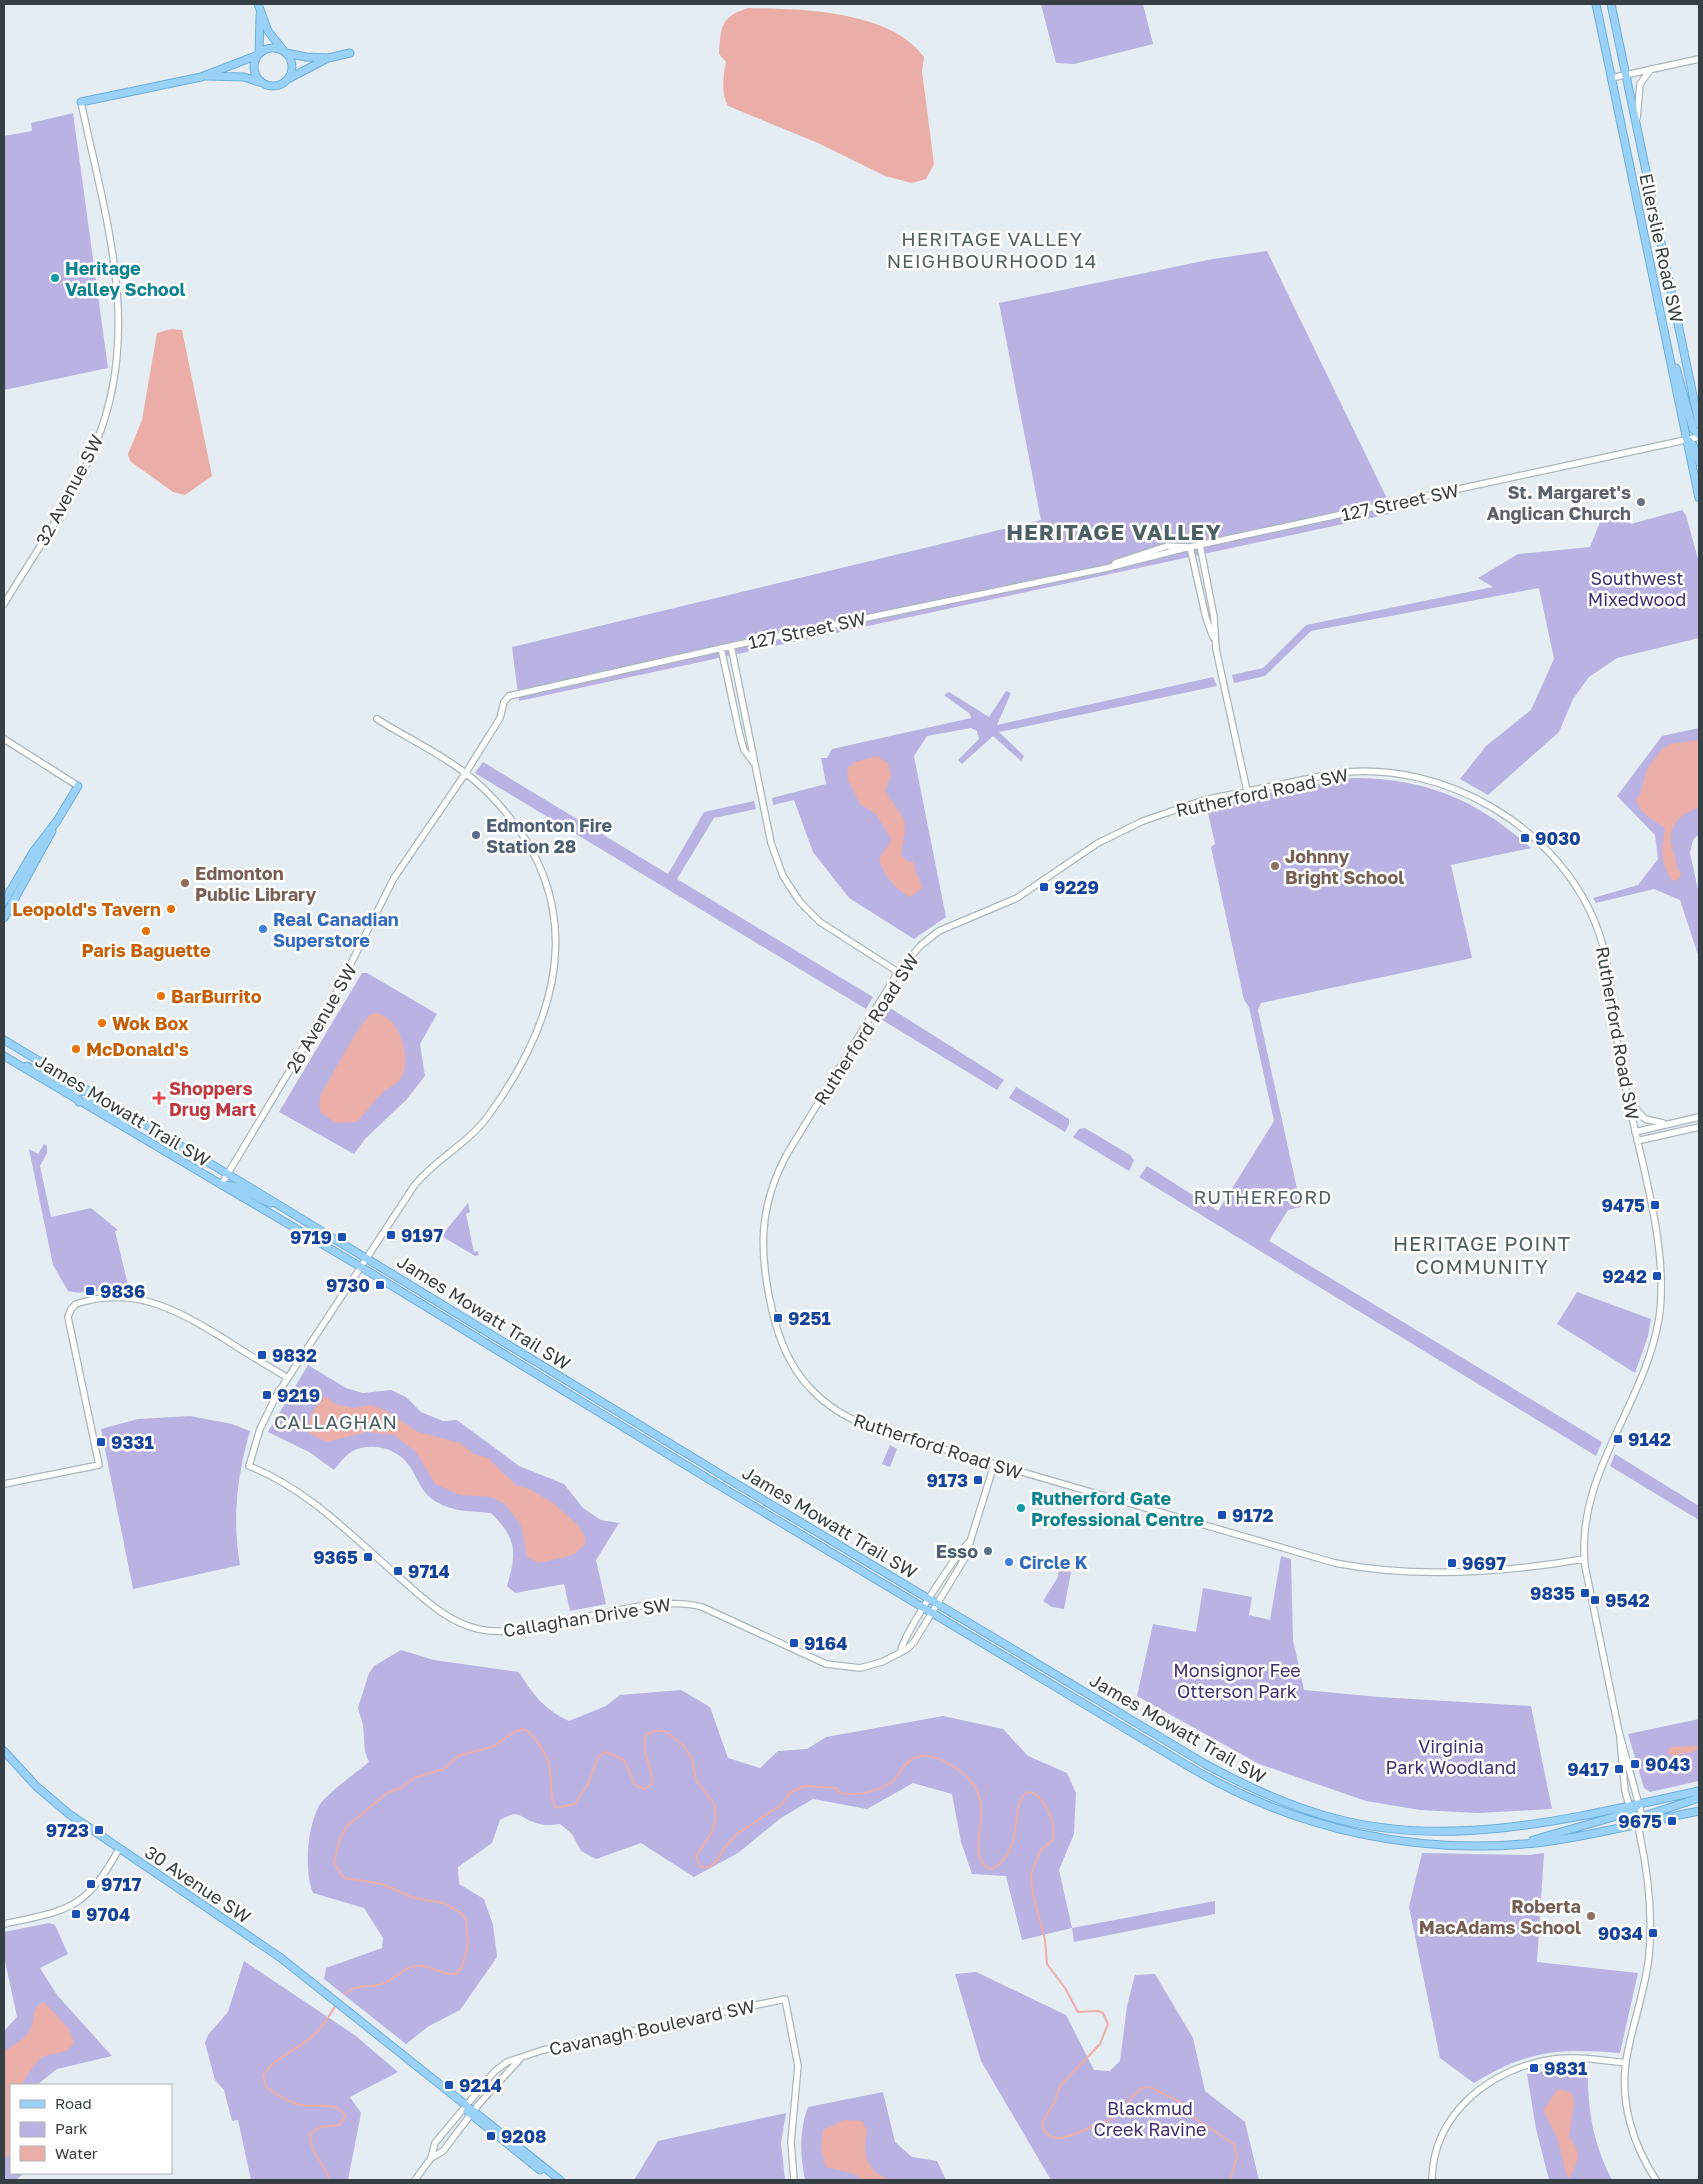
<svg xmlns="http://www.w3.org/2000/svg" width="1703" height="2184" font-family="'Golos Text',sans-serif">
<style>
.green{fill:#b9b2e3}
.water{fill:#eaada7}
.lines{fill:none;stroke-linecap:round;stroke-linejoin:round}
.stream{stroke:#eaada7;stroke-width:2}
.minor-casing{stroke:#aab6bc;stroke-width:8}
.major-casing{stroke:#6cafda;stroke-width:9}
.minor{stroke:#fff;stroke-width:5.5}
.major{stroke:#9ad1f7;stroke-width:7}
.culture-dot{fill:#0f9aa8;stroke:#fff;stroke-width:2}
.worship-dot{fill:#6b7280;stroke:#fff;stroke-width:2}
.service-dot{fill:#5c6f8a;stroke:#fff;stroke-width:2}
.transit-dot{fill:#1a4fb4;stroke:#fff;stroke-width:2}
.education-dot{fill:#8d6e63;stroke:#fff;stroke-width:2}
.food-dot{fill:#e8710a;stroke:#fff;stroke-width:2}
.shop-dot{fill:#3f7fe0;stroke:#fff;stroke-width:2}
.health-dot{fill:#e0444e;stroke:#fff;stroke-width:2}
.labels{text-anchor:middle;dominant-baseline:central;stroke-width:5;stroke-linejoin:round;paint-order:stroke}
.street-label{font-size:18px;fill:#364044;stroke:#fff}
.culture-label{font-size:18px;font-weight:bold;fill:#0d838f;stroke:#fff;text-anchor:start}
.worship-label{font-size:18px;font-weight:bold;fill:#5b616d;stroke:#fff;text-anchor:end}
.park-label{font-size:18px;fill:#432e71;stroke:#fff}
.service-label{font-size:18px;font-weight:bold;fill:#4e5e75;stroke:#fff;text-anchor:start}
.transit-label{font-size:18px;font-weight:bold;fill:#164399;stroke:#fff;text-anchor:start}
.education-label{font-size:18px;font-weight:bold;fill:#785e54;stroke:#fff;text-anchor:start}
.food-label{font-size:18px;font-weight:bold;fill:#c56008;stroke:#fff;text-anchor:start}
.shop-label{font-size:18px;font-weight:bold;fill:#366cbe;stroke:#fff;text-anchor:start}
.health-label{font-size:18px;font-weight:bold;fill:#be3a42;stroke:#fff;text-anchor:start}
.neighbourhood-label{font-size:19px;letter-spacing:1px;fill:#4e5f66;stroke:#fff}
.quarter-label{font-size:20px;letter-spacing:1px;fill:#4e5f66;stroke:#fff}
.district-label{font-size:22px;font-weight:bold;letter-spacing:1px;fill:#4e5f66;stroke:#fff}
</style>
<rect width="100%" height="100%" fill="#e6edf2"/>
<!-- green -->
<path class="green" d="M1041,4h102l10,40 -79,20 -18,-1z
M73,113l35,255 -104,22v-254l28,-5 -1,-8z
M1267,251l127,262 -875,188 -7,-54 529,-127 -42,-217 214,-44z
M1682,510l4,5 13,48v75l-82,20 -28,19 -16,22 -14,33 -71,63 -28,-16 26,-33 45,-36 23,-51 -15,-71 -228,43 -46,45 -31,7 -2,-8 31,-7 43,-43 187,-38 -15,-9 40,-24 72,-7 12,-30 20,-5 9,12z
M1213,677l4,9 -218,46 25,24 -3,5 -28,-25 -31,28 -4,-4 21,-21 -2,-8 -6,-3 -44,8 -13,20 32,161 -32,22 -65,-41 -36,-46 -19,-52 -21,5 -1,-7 54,-14 -5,-26h6l5,-9 139,-31 -1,-4 -26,-19 5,-3 40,25 17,-26 5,2 -14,32z
M1699,728v106l-6,6 -3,13 9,41v64l-19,-58 -26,-11 -58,14 -3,-5 45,-13 20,-26 -3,-24 -38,-39 45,-60z
M483,762l185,112 36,-62 50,-11 2,8 -42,9 -37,61 196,118 -7,12 -391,-236z
M1353,778c73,0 124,22 178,70l-80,17 21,93 -211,45 -3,7 43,197 -13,3 -19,31 333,201 -6,14 -457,-279 8,-11 71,45 56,-90 -25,-114 -5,-7 -33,-153 4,-3 -8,-36 67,-16z
M362,973h5l70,41 -17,30 5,32 -19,24 -41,39 -11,15 -75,-42z
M887,1006l117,74 -7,10 -118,-72z
M1016,1087l53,32v5l-4,8 -56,-34z
M1085,1128l45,27 4,5 -5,11 -56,-34 6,-8z
M44,1144l3,2v7l-7,13 11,51 40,-9 27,22 -3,1 14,58c-24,-5 -39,8 -61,2l-15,-26 -24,-116 9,5z
M468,1203l2,9 -4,2 8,38 4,-1 1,4 -4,1 -32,-19v-3z
M1577,1292l74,27 -3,17 -13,37 -78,-49z
M308,1365l38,23 17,5 28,-3 15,7 15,15 22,9 14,-1 62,46 45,18 19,24 18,12 18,3 -23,37 10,44 -36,7 -6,-27 -49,9 -8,-7c10,-34 10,-47 -16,-73 -21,-2 -41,-1 -59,-14 -12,-9 -15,-23 -24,-35 -12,-16 -37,-22 -55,-13 -7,3 -14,13 -19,19l-25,-18 -41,-20z
M190,1416l42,8 18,7c-13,45 -18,88 -10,134l-107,24 -32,-160 37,-10z
M890,1445l7,4 -7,18 -8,-3z
M1615,1454l84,52v14l-89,-54z
M1281,1556l10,3 2,81 11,50 75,7 152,9 21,103 -75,4 -57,-3 -54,-9 -107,-37 -122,-68 16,-72 43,8 7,-44 49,9 -3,18 21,5z
M1058,1568l13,4 -7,37 -12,-2 -9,-6 15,-24z
M401,1650l33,10 85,12c12,21 27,39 50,49l37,-15 14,-11 61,-5 29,17 18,51 32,10 18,-17 29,-2 19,-12 117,-21 60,13 25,27 39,17 9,20 -2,41 -15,36 13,58 143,-27v13l-141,28 -2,-14 -50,12 -16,-64 -34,-2 -11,-32 -9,-48 -39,-11 -46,26 -54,-10 -32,19 -43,35 -44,24 -53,-34 -45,16 -15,-8 -9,-17 -12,-10c-9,1 -15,2 -24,-1 -18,-5 -14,-15 -36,-3l-8,23 -34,24 1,17 25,15 9,26 4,32 -37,53 -31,16 -23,18 -82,-65 2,-11 56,-20 1,-10 -19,-30 -51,-15c-9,-22 -6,-65 6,-87 5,-10 39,-35 50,-44l-4,-10 -2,-27 -5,-17 11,-35 5,-7z
M1699,1719v62l-49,11 -6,-4 -16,-54z
M1422,1853l107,2 15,-2 -7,109 101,11 -18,80c-61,-5 -92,-3 -146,30l-34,-25 -31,-151z
M49,1923l6,2 13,29 -28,14 17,27 55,61 -55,13 -20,16h-26v88h13l-8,7h-12v-149l13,-14 -13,-61v-24z
M244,1961l112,75 42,36 -48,25 11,16 -13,67h-97l-13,-60 -6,1 -8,-31 -9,-10 -10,-37 3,-8 20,-23z
M976,1972l90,43 28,55 16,1 10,-10 7,-55 8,-31 20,-1 38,64 12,53 40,31 14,58h-208l-70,-119 -26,-87z
M1588,2067c-1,41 5,76 24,113h-63l-13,-51 -9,-55 31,-6z
M883,2092l12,50 17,15 25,4 9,19h-141c-5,-26 -6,-49 3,-73z
M786,2113l-5,30 4,37h-151l24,-39z"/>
<!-- water -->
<path class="water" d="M748,8c54,1 141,2 176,49l-2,14 12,93 -8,15 -14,4 -27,-7 -67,-33 -90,-37c-7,-14 -5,-29 -2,-44l-7,-8c2,-27 1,-37 29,-46z
M171,329l11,1 30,146 -27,19 -12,-3 -43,-31 -2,-7 14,-34 15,-87z
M1699,740v68c-15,4 -30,15 -28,34 1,9 6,17 6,27l4,4 -1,5 -6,3 -4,-2 -7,-19 -1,-11 3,-21c-10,-7 -27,-15 -29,-29l4,-4 7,-26 15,-20 8,-5z
M877,756l11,7 3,12 -6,16 19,28 1,11 -4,25 6,6 7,1c0,9 6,16 8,26l-12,9c-16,-8 -25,-21 -31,-37 3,-9 10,-12 12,-21l-15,-25 -16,-10 -12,-24 -1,-12 8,-6z
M373,1013c26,0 40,45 28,65 -4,7 -12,9 -18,14 -9,9 -17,20 -26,30l-21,1 -15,-10 -2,-9 1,-8c10,-16 41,-78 53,-83z
M325,1396l10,8 18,4 17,-3 15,5 33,22 42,11 14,11 14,4 28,27 13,4 24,14 26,23 6,11v7l-10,10 -13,4 -24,5 -11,-6 -6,-32 -16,-21 -14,-7 -31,-2 -25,-11 -19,-32 -22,-17 -27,-3 -40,10 -17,-8c-3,-17 3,-25 15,-38z
M1699,1746v4l-25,6 -6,-2 1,-6 4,-1z
M41,2003h4l24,26 5,13c-7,14 -19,9 -31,15 -10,6 -15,19 -22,28h-10v70l-7,3v-107c8,-5 21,-12 26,-21 5,-10 1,-19 11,-27z
M1558,2089l14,4 2,10 -5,34c14,17 9,23 1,41l-3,-1c-4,-13 -6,-26 -10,-39 -4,-11 -11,-18 -13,-29z
M844,2120l18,1 5,9c-3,20 -4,37 17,47 7,4 20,2 28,3h-51l-6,-6 -29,-7 -5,-19 2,-18z"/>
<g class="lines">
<!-- stream -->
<path class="stream" d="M345,1994c9,-10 25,-6 37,-10 16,-5 22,-20 41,-18 12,2 20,9 33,8l6,-7 6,-22 -2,-26 -5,-6 -17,-10 -30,-5 -32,-14 -38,-6 -10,-15 5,-22 7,-14 41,-34 14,-5 13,-10 30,-9 14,-13 36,-10 22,-15 9,-2c11,9 23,26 25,40 2,14 -1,26 6,39l19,-4 14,-22 9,-25 8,-5 18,8 11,25 9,4 8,-5c1,-18 -12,-31 -6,-49l8,-4h11l19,15 8,13 4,21 18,24 2,14 -5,16 -15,22 4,11h9l8,-6 7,-13 14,-15 42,-27 10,-13 14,-7 32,2 4,5c16,3 38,-1 52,-11 5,-5 9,-13 14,-18 15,-16 35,-6 51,5 49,32 4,78 30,99l5,1c35,-19 16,-64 35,-77l7,1c14,12 21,28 19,47l-12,10 -8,18 -2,9 2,18 12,45 2,24 18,24 13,24 20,-1 5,2 5,11 -8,20 -40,42 -5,15 -13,22c5,29 39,8 55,1 5,-1 10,-2 14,-5 13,-9 18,-22 33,-32l8,1 32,16 9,13 41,27 3,14 -7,22
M330,2180c-5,-15 -21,-28 -20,-46l10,-7 20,-2 5,-9c-10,-17 -32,-7 -48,-12 -11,-4 -22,-10 -31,-17l-3,-11c12,-21 35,-25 52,-42 8,-8 15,-19 21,-29"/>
<!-- minor casing -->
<g class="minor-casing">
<path id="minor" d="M1611,78l88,-19
M1637,118l3,-34 11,-15
M1200,545l14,72 2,32 31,142
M1190,547l16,71 7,19
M1115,563l52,-17 20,1
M4,604c32,-53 69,-104 92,-161 47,-114 9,-226 -15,-341
M731,646l40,197 12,33 17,26 20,20 78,50
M721,648l19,88 4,14 10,13
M377,719c35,22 75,40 105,68 107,102 87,219 6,329 -20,28 -53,43 -74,70l-138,210 -16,33 -11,37c59,23 104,71 151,112 23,20 47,44 78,51 21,5 42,1 64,-3 44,-8 118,-31 160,-19l124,57 34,4 22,-6 25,-13 7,-7 51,-84 29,-93
M4,739l74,47
M1630,1103l15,16 18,4
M1635,1132l64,-15
M1637,1141l62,-14
M221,1185l114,-190 59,-117 71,-104 35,-56 4,-16 5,-6 222,-50 376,-78 83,-21 509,-110
M4,1484l95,-19 -31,-148 3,-8 5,-5c57,-19 99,5 147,34 21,14 43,27 65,40
M1584,1559c-82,14 -167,20 -249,4l-454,-132c-27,-9 -52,-22 -71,-43 -21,-22 -31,-49 -38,-78 -13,-57 -14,-103 15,-156l111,-182 23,-27 18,-14 78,-33 81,-55 45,-22 61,-21 132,-27c108,-14 227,56 263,160 10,29 12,58 15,88 4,28 9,55 15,83 14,64 40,149 30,214 -14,87 -84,156 -74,248l34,166 23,84 1,7 -4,8
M901,1650c5,-19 53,-93 68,-108
M1620,1739l5,52 10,34
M1639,1831c9,41 14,83 10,125 -4,36 -17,69 -23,105 -6,42 7,84 30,119
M4,1924c65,-14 81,-14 115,-75
M431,2158l4,-15 60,-72 12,-9 36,-12 242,-51 13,67 -7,76 3,38
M415,2180l16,-22 12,-7 35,-46 42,-46
M1432,2180c1,-67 59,-112 122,-121 24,-3 48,1 72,4"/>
</g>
<!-- major casing -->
<g class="major-casing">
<path id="major" d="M258,4l10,27 15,19
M1596,4l103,494
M1611,4l88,420
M254 67a19 19 0 1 1 38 0a19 19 0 1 1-38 0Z
M286,53l20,4 22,1 -38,20
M259,54l1,-39
M328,58l22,-5
M206,76l38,1 15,5
M81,102l120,-25 57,-22
M1676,368l17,61 6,6
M1688,440l5,5 6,17
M4,902l29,-50 24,-31 21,-35
M4,918l48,-87
M4,1040l232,139 494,301 475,284c42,23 85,43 132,55 120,31 244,-3 362,-28
M4,1056l357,211 364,222 463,277c108,64 231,91 356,76 52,-7 104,-21 155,-31
M27,1066l51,26 8,-1
M79,1102h10l47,23
M224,1185c17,-1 31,14 47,18
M4,1751l32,35 33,28 212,144 279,222
M1634,1824l4,-6 61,-20
M1533,1840l98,-28 8,-8
M467,2111l73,59"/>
</g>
<!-- minor -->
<use href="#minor" class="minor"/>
<!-- major -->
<use href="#major" class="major"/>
</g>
<!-- markers -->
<g class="culture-dot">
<circle cx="55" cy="278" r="5"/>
<circle cx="1021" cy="1508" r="5"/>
</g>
<circle class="worship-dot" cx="1641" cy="502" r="5"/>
<g class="service-dot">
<circle cx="476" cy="835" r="5"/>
<circle cx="988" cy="1551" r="5"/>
</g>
<g class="transit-dot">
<rect x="1520" y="833" width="10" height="10" rx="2.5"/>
<rect x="1039" y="882" width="10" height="10" rx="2.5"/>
<rect x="1650" y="1200" width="10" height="10" rx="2.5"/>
<rect x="386" y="1230" width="10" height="10" rx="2.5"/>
<rect x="337" y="1232" width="10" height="10" rx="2.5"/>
<rect x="1652" y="1271" width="10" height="10" rx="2.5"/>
<rect x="375" y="1280" width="10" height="10" rx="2.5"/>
<rect x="85" y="1286" width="10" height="10" rx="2.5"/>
<rect x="773" y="1313" width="10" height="10" rx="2.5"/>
<rect x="257" y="1350" width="10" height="10" rx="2.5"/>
<rect x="262" y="1390" width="10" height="10" rx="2.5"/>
<rect x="1613" y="1434" width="10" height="10" rx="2.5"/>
<rect x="96" y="1437" width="10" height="10" rx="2.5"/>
<rect x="973" y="1475" width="10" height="10" rx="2.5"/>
<rect x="1217" y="1510" width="10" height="10" rx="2.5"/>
<rect x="363" y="1552" width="10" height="10" rx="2.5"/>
<rect x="1447" y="1558" width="10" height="10" rx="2.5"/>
<rect x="393" y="1566" width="10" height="10" rx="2.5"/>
<rect x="1580" y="1588" width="10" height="10" rx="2.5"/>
<rect x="1590" y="1595" width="10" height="10" rx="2.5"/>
<rect x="789" y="1638" width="10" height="10" rx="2.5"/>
<rect x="1630" y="1759" width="10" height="10" rx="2.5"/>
<rect x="1614" y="1764" width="10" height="10" rx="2.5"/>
<rect x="1667" y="1816" width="10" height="10" rx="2.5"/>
<rect x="94" y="1825" width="10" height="10" rx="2.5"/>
<rect x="86" y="1879" width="10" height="10" rx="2.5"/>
<rect x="71" y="1909" width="10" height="10" rx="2.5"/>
<rect x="1648" y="1928" width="10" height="10" rx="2.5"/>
<rect x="1529" y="2063" width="10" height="10" rx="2.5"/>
<rect x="444" y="2080" width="10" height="10" rx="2.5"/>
<rect x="486" y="2131" width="10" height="10" rx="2.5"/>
</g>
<g class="education-dot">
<circle cx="1275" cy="866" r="5"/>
<circle cx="185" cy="883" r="5"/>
<circle cx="1591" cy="1916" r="5"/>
</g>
<g class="food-dot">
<circle cx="171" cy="909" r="5"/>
<circle cx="146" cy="931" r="5"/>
<circle cx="161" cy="996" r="5"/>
<circle cx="102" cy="1023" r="5"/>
<circle cx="76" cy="1049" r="5"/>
</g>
<g class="shop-dot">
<circle cx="263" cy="929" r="5"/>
<circle cx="1009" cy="1562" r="5"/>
</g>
<path class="health-dot" d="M156.5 1090.5h5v5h5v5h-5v5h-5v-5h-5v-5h5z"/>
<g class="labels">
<!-- street labels -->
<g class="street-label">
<text transform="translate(1662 248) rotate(78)">Ellerslie Road SW</text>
<text transform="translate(69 490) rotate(-62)">32 Avenue SW</text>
<text transform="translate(1400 502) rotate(-12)">127 Street SW</text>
<text transform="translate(807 630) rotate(-12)">127 Street SW</text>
<text transform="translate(1262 792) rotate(-12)">Rutherford Road SW</text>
<text transform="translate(321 1018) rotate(-60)">26 Avenue SW</text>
<text transform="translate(866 1029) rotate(-57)">Rutherford Road SW</text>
<text transform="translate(1618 1033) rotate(80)">Rutherford Road SW</text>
<text transform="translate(123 1110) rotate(31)">James Mowatt Trail SW</text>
<text transform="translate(484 1312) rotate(32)">James Mowatt Trail SW</text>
<text transform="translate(938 1446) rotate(18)">Rutherford Road SW</text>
<text transform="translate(830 1522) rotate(31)">James Mowatt Trail SW</text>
<text transform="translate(587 1617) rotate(-9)">Callaghan Drive SW</text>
<text transform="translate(1178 1728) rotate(30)">James Mowatt Trail SW</text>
<text transform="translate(198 1884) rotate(34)">30 Avenue SW</text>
<text transform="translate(652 2027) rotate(-12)">Cavanagh Boulevard SW</text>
</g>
<!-- culture labels -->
<g class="culture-label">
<text x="65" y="268">Heritage<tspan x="65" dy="21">Valley School</tspan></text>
<text x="1031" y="1498">Rutherford Gate<tspan x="1031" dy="21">Professional Centre</tspan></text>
</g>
<!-- worship labels -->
<g class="worship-label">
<text x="1631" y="492">St. Margaret's<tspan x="1631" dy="21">Anglican Church</tspan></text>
</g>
<!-- park labels -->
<g class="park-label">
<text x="1637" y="578">Southwest<tspan x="1637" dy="21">Mixedwood</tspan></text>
<text x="1237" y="1670">Monsignor Fee<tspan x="1237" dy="21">Otterson Park</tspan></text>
<text x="1451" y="1746">Virginia<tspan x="1451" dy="21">Park Woodland</tspan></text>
<text x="1150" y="2108">Blackmud<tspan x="1150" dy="21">Creek Ravine</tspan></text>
</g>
<!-- service labels -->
<g class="service-label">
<text x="486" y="825">Edmonton Fire<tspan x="486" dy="21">Station 28</tspan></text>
<text x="978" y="1551" text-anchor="end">Esso</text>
</g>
<!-- transit labels -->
<g class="transit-label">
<text x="1535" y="838">9030</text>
<text x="1054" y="887">9229</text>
<text x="1645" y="1205" text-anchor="end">9475</text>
<text x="401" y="1235">9197</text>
<text x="332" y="1237" text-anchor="end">9719</text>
<text x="1647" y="1276" text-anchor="end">9242</text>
<text x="370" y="1285" text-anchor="end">9730</text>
<text x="100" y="1291">9836</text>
<text x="788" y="1318">9251</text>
<text x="272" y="1355">9832</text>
<text x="277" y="1395">9219</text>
<text x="1628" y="1439">9142</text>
<text x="111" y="1442">9331</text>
<text x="968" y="1480" text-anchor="end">9173</text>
<text x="1232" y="1515">9172</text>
<text x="358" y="1557" text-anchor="end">9365</text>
<text x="1462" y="1563">9697</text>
<text x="408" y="1571">9714</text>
<text x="1575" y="1593" text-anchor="end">9835</text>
<text x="1605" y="1600">9542</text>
<text x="804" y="1643">9164</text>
<text x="1645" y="1764">9043</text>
<text x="1609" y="1769" text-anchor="end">9417</text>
<text x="1662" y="1821" text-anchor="end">9675</text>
<text x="89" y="1830" text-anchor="end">9723</text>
<text x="101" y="1884">9717</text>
<text x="86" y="1914">9704</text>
<text x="1643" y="1933" text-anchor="end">9034</text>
<text x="1544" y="2068">9831</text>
<text x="459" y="2085">9214</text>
<text x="501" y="2136">9208</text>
</g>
<!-- education labels -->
<g class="education-label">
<text x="1285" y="856">Johnny<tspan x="1285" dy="21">Bright School</tspan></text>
<text x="195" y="873">Edmonton<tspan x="195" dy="21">Public Library</tspan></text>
<text x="1581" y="1906" text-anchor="end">Roberta<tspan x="1581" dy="21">MacAdams School</tspan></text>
</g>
<!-- food labels -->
<g class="food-label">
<text x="161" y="909" text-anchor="end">Leopold's Tavern</text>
<text x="146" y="950" text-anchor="middle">Paris Baguette</text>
<text x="171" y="996">BarBurrito</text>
<text x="112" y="1023">Wok Box</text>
<text x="86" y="1049">McDonald's</text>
</g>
<!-- shop labels -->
<g class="shop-label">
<text x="273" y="919">Real Canadian<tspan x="273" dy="21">Superstore</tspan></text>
<text x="1019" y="1562">Circle K</text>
</g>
<!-- health labels -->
<g class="health-label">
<text x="169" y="1088">Shoppers<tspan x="169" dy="21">Drug Mart</tspan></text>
</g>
<!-- neighbourhood labels -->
<g class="neighbourhood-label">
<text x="992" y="238">HERITAGE VALLEY<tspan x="992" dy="22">NEIGHBOURHOOD 14</tspan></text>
<text x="1263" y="1196">RUTHERFORD</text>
<text x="336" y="1421">CALLAGHAN</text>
</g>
<!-- quarter labels -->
<g class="quarter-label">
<text x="1482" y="1243">HERITAGE POINT<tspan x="1482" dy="23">COMMUNITY</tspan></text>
</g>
<!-- district labels -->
<g class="district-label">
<text x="1114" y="531">HERITAGE VALLEY</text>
</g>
</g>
<!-- border -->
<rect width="1703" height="2184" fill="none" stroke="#364044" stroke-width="10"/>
<!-- legend -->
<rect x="10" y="2084" width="162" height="90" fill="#ffffff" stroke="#afb3b4"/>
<rect x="20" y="2100" width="25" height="8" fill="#9ad1f7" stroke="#afb3b4"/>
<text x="55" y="2109" font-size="15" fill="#364044">Road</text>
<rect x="20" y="2122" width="25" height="15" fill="#b9b2e3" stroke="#afb3b4"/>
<text x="55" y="2134" font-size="15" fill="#364044">Park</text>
<rect x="20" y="2146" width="25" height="15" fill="#eaada7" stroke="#afb3b4"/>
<text x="55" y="2159" font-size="15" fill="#364044">Water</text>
</svg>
